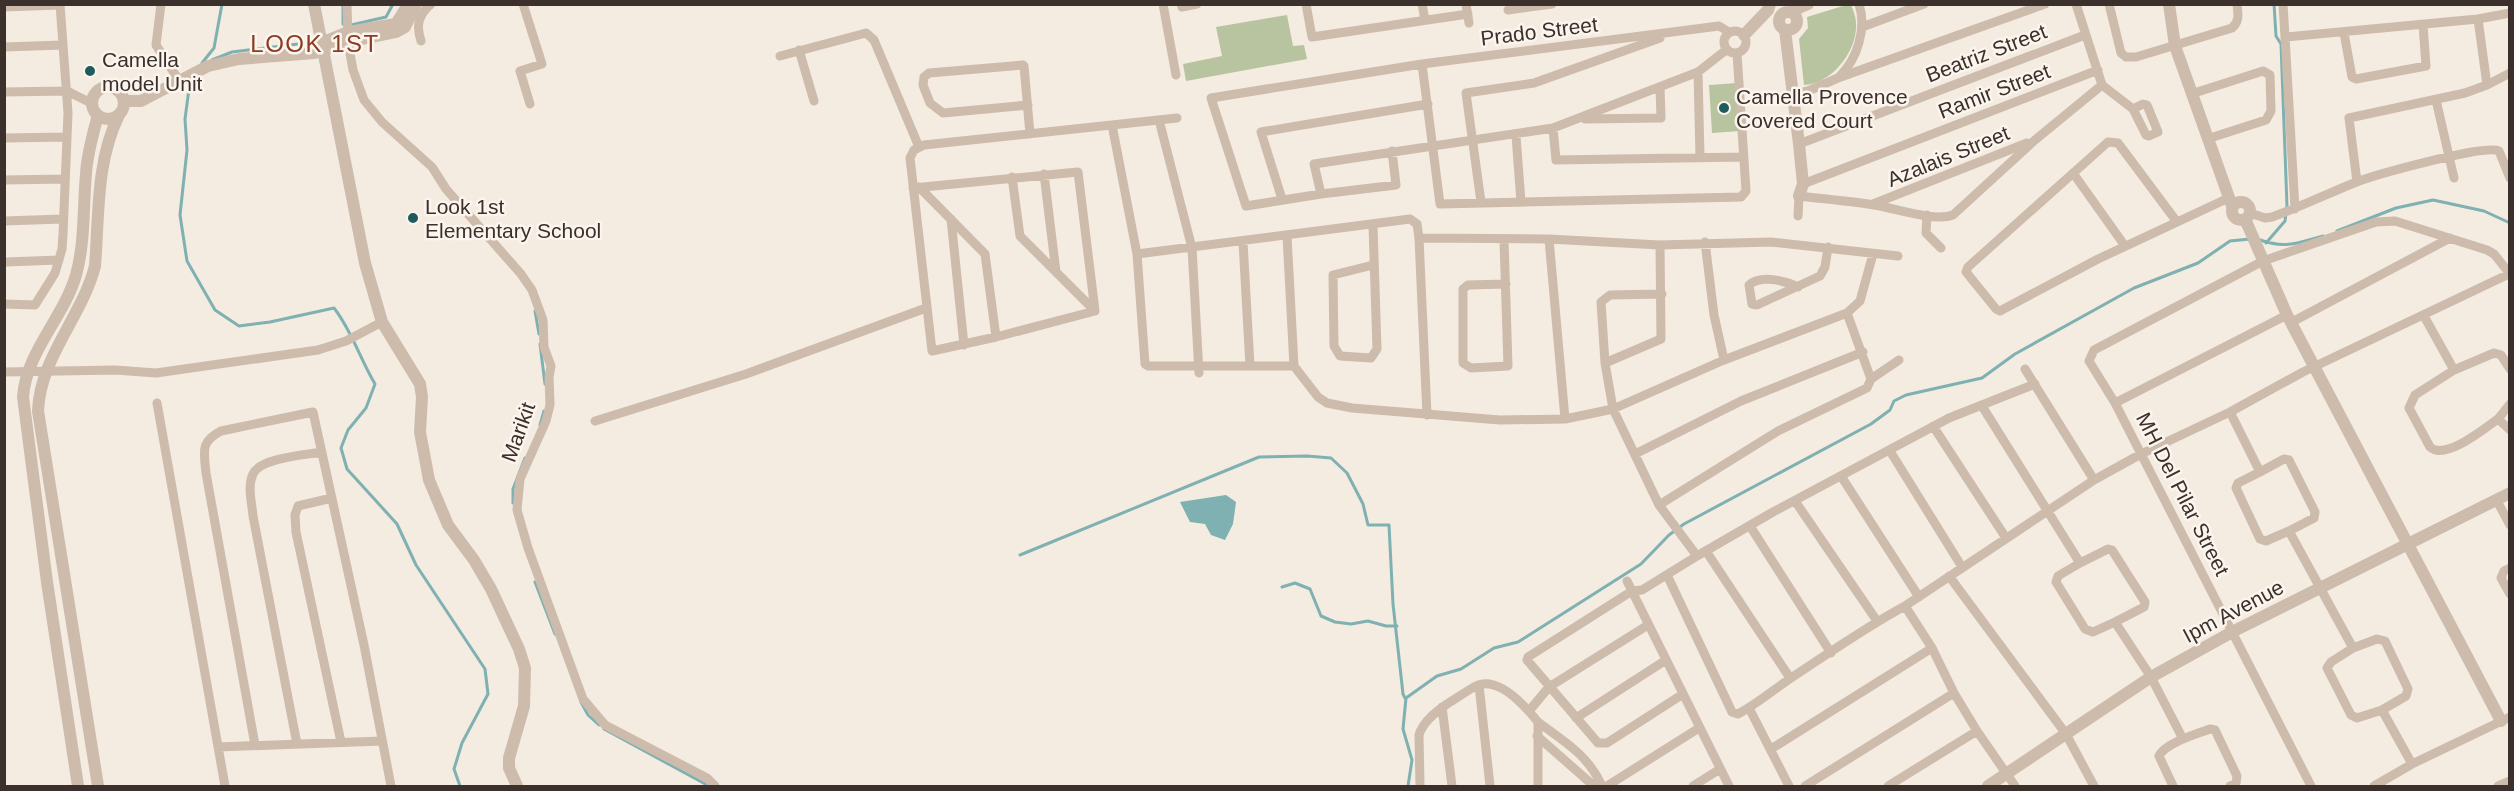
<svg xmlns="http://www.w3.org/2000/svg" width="2514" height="791" font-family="Arial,sans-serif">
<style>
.green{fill:#b8c4a0}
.water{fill:#7fb0b2}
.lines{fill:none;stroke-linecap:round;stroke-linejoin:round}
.stream{stroke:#7fb0b2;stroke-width:3}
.minor{stroke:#cdbbac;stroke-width:9}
.tertiary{stroke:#cdbbac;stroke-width:12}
.poi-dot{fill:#1f5a5e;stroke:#fbf5ee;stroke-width:2}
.labels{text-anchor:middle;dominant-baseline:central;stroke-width:5;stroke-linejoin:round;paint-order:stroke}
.street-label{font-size:21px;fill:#3b302b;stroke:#fbf5ee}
.poi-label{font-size:21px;fill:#3b302b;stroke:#fbf5ee;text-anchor:start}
.quarter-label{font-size:24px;letter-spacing:1.5px;fill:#8c3b22;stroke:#fbf5ee}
</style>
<rect width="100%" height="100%" fill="#f4ebe1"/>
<!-- green -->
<path class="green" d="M1846,5h5c2,5 5,12 5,18 2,27 -24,61 -52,62l-5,-46 9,-11 -1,-11z
M1287,15l6,31 11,-1 3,14 -121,22 -3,-17 39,-8 -6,-29z
M1737,83l3,48 -28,2 -3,-48z"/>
<!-- water -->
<path class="water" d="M1226,495l10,7 -3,22 -8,16 -14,-5 -6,-11 -15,-2 -10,-20z"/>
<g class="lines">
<!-- stream -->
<path class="stream" d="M343,6v18
M351,25l35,-8 7,-13
M212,60l20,-8 83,-10
M202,63l12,-15 8,-44
M189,89l-4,30 2,31 -7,65 7,46 28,49 24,16 31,-4 64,-14c18,23 26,51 41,76l-9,24 -18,22 -7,18 6,21 50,55 19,41 69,104 3,25 -26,49 -8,26 6,17
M2337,231l59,-23 37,-8 51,11 26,12
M2257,239c28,10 37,5 66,-3
M2266,243l19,-22 2,-15 -6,-162 -5,-8 -2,-32
M535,311l4,23
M540,344l5,40
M540,425l4,-14
M513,503v-14l12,-31
M1020,555l239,-98 48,-1 24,2 16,15 16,31 5,21h21l4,79 10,90 2,4
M535,582l20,52
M1282,587l13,-4 15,6 11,27 14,6 16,2 17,-3 18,5h11
M581,702l7,13 11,10
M604,729l105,57
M1408,786l4,-26 -9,-31 3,-31 31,-22 24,-7 33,-21 24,-6 123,-78 28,-29 15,-11 187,-100 19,-14 4,-9 12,-6 76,-17 33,-24 119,-66 64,-25 32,-22 20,-2"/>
<!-- minor -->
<path class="minor" d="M161,4l-5,41 24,37
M347,4l1,38 5,28 11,30 18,22 50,45 14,22 75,85 11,16 11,30 1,27 7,19 -2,11 1,28 -4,16 -26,58 -3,31 11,38 55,151 22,26 102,53 8,8
M523,4l19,60 -22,7 10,33
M1163,4l13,71
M1181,4l1,3 15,-3
M1306,4l6,33 156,-23
M1422,4l3,16
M1466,4l3,19
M2076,4l26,81 31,24 13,26 3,1 9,-4 -11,-27 -4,-1 -10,5
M2109,4l12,49 5,4h10l96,-29c8,-7 6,-14 5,-24
M2283,4l2,33 193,-18
M4,7l56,-2
M1508,10l44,-6
M1862,27l62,-23
M1724 42a11 11 0 1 1 22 0a11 11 0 1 1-22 0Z
M2344,33l8,44 4,2 70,-13 -3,-41
M2285,37l10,172
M421,41c-5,-15 -3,-26 10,-37
M4,47l59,-2
M799,50l15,51
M780,56l86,-23 8,7 45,107
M1422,64l18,140 301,-7 5,-6 -9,-138
M1698,72l2,85
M1840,76c17,-17 27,-47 19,-72
M2487,85l-9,-66 32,-6
M4,92l63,-1 26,13
M1794,94l14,-3 30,-13 207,-74
M2191,94l72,-23 7,4 1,36 -5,9 -59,19
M2436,100l18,78
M1028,105l-85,8 -13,-10 -7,-18 1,-8 5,-4 94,-8 1,1 6,68
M1585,119l76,-1 -1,-31
M1159,120l33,128 7,125
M1112,125l25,129 8,110 3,2h146
M1553,128l3,32 188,-3
M1516,136l5,66
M4,138l63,-1
M1799,144l286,-109
M1392,151l4,34 -75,9 -75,12 -35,-108 211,-34 297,-38 10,6
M2073,173l52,73
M1044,174l12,98
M1012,177l8,59 75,75
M4,180l60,-1
M2357,182l-8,-64 116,-25 22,-8 23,-12
M1803,184l295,-114
M919,187l66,67 11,83
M913,188l165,-16 17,139
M1321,194l-7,-30 239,-36 145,-56 28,-22
M1282,199l-21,-67 167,-28
M1481,202l-15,-109 68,-10 126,-45
M1873,204l154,-61
M2250,213l15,5 7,-1c28,-10 55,-23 82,-34 20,-8 131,-39 145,-32l11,27
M1927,215l-1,18 15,15
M1798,216l1,-20c25,3 50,5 75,9 21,3 59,17 79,10l82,-75 67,-55
M951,219l13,126
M4,221l59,-2
M2177,222l-59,-79 -10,-1 -140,125 -2,5 30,37 4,2 98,-52 122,-57 8,-4
M1373,225l4,124 -6,9 -31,-2 -6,-10 -1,-71 40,-10
M1287,236l7,130 24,31 9,6 25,5 148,12 65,-1 48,-10 111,-49 123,-47 13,-12 13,-47
M1419,238l130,1 111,6 111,-3 127,14
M1549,239l16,180
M1504,240l4,126 -37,2 -8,-5v-74l5,-4 38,-1
M1243,242l7,124
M1705,242l9,73 10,45
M1137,254l273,-35 7,5 2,14 8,177
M6,262l53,-2
M1798,287c-13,-6 -37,-13 -49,-2l3,19 5,1 63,-29 5,-9 3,-20
M1662,294l-52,1 -9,7 4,61 8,46 46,96 38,51
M4,304l31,1 20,-32 7,-24 1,-15 5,-121 -8,-109
M1095,311l-99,26 -64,14 -22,-193 4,-8 10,-5 253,-27
M1847,313l24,66
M2424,316l30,54 40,-17 7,2 9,14
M2292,322l158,-84
M1605,363l56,-24 -1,-94
M2025,369l69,111
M2454,370l-39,25 -6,13 21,39c15,14 54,-18 68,-28l12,11
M4,372l111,-2 41,3 162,-23 28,-9 36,-19
M157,403l68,383
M2115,403l172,-88
M1982,406l98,157 -22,13 -2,6 29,47 8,3 22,-10
M2230,412l30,60 -22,11 -2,5 24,51 6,2 23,-10
M2498,419l12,-15
M595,421l151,-47 180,-66
M1933,426l73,112
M1890,451l72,116
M1635,454l106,-53 122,-49
M2260,472l24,-13 5,1 26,52 -1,6 -25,13 64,117 -22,14 -4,6 24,47 6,3 25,-8
M1841,476l78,121
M332,498l-34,8 -3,9 1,17 45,210
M1795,501l82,120
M2497,501l13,24
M1659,505l119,-74 89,-43 4,-9 28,-19
M1750,526l81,127
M1706,551l84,127
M2080,563l28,-14 4,1 33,52 -1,5 -29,15 36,55 32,62
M2510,568l-6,3 -3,7 9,16
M1667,575l65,137 6,2c19,-10 35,-24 53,-36 38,-25 75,-51 114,-72l189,-126 47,-26 89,-42 73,-40 206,-98
M1949,576l117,158 28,52
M1627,581l102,205
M1905,606l27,42 22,45 23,38 38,55
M2353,648l24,-9 8,2 23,48 -2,7 -24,14 30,54
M1479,685l11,101
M1683,694l-76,49h-9l-71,-83 1,-3 104,-66 10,-1 55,-34 76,-44 176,-94 86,-34
M1442,707l10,79
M1749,708l40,78
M1529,711l20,-24 99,-62
M1576,718l90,-58
M1538,722c27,20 50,33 64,64
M1537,736l57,50
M297,744l-44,-228c-1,-13 -6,-29 0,-42 7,-16 52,-19 69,-22
M255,745l-49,-272c-2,-22 -6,-31 15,-42l92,-19 51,233 27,141
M218,747l164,-6
M1771,749l161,-101
M1420,786l-1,-51c4,-14 19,-25 31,-33 9,-5 19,-13 28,-17 22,-8 48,22 60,37v64
M1607,786l92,-58
M1693,786l27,-17
M1805,786l149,-93
M1888,786l89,-55
M2173,786l-14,-30c6,-13 38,-22 51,-27l5,1 22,46 -1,7 -6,3
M2311,786l-196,-383 -26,-42 5,-11 169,-89 113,-39 19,-1 92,29 7,4 16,20
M2374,786l38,-22 98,-47
M2498,786l12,-5"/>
<!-- tertiary -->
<path class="tertiary" d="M314,4l51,259 17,59 38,62 2,13 -2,35 9,48 19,45 26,35 17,29 28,60 6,19 -1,38 -15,52v10l8,18
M2169,4l6,42 57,160
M1779 21a9 9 0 1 1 18 0a9 9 0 1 1-18 0Z
M1789,12l19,-8
M1785,30l14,114 4,40 -4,12
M1744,35l24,-25 2,-6
M321,43l27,-11 48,-8 10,-16
M92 103a16 16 0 1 1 32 0a16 16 0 1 1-32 0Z
M124,101h17l67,-35 31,-7 75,-6 34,-11 48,-10 9,-5 11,-23
M2232 211a9 9 0 1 1 18 0a9 9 0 1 1-18 0Z
M2245,219l42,96 214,406
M78,786l-31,-204 -24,-185c3,-45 41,-80 53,-122 9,-32 7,-68 10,-101 1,-20 7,-40 12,-59
M98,786l-60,-375c2,-54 44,-94 57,-145 4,-50 1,-105 24,-151
M1988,786l163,-109 83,-46 276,-138"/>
</g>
<!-- markers -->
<g class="poi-dot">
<circle cx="90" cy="71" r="6"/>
<circle cx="1724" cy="108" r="6"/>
<circle cx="413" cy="218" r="6"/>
</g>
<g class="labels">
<!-- street labels -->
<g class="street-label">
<text transform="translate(1539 31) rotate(-7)">Prado Street</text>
<text transform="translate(1986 53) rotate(-21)">Beatriz Street</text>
<text transform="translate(1994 91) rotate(-21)">Ramir Street</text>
<text transform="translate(1948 156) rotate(-22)">Azalais Street</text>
<text transform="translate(518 432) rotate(-70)">Marikit</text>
<text transform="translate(2183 494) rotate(63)">MH Del Pilar Street</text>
<text transform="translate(2233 611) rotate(-28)">Ipm Avenue</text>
</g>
<!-- poi labels -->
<g class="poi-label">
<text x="102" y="59">Camella<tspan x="102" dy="24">model Unit</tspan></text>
<text x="1736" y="96">Camella Provence<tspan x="1736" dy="24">Covered Court</tspan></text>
<text x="425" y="206">Look 1st<tspan x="425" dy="24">Elementary School</tspan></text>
</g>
<!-- quarter labels -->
<g class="quarter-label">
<text x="315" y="43">LOOK 1ST</text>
</g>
</g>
<!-- border -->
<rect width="2514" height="791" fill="none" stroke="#3b302b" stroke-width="12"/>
</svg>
